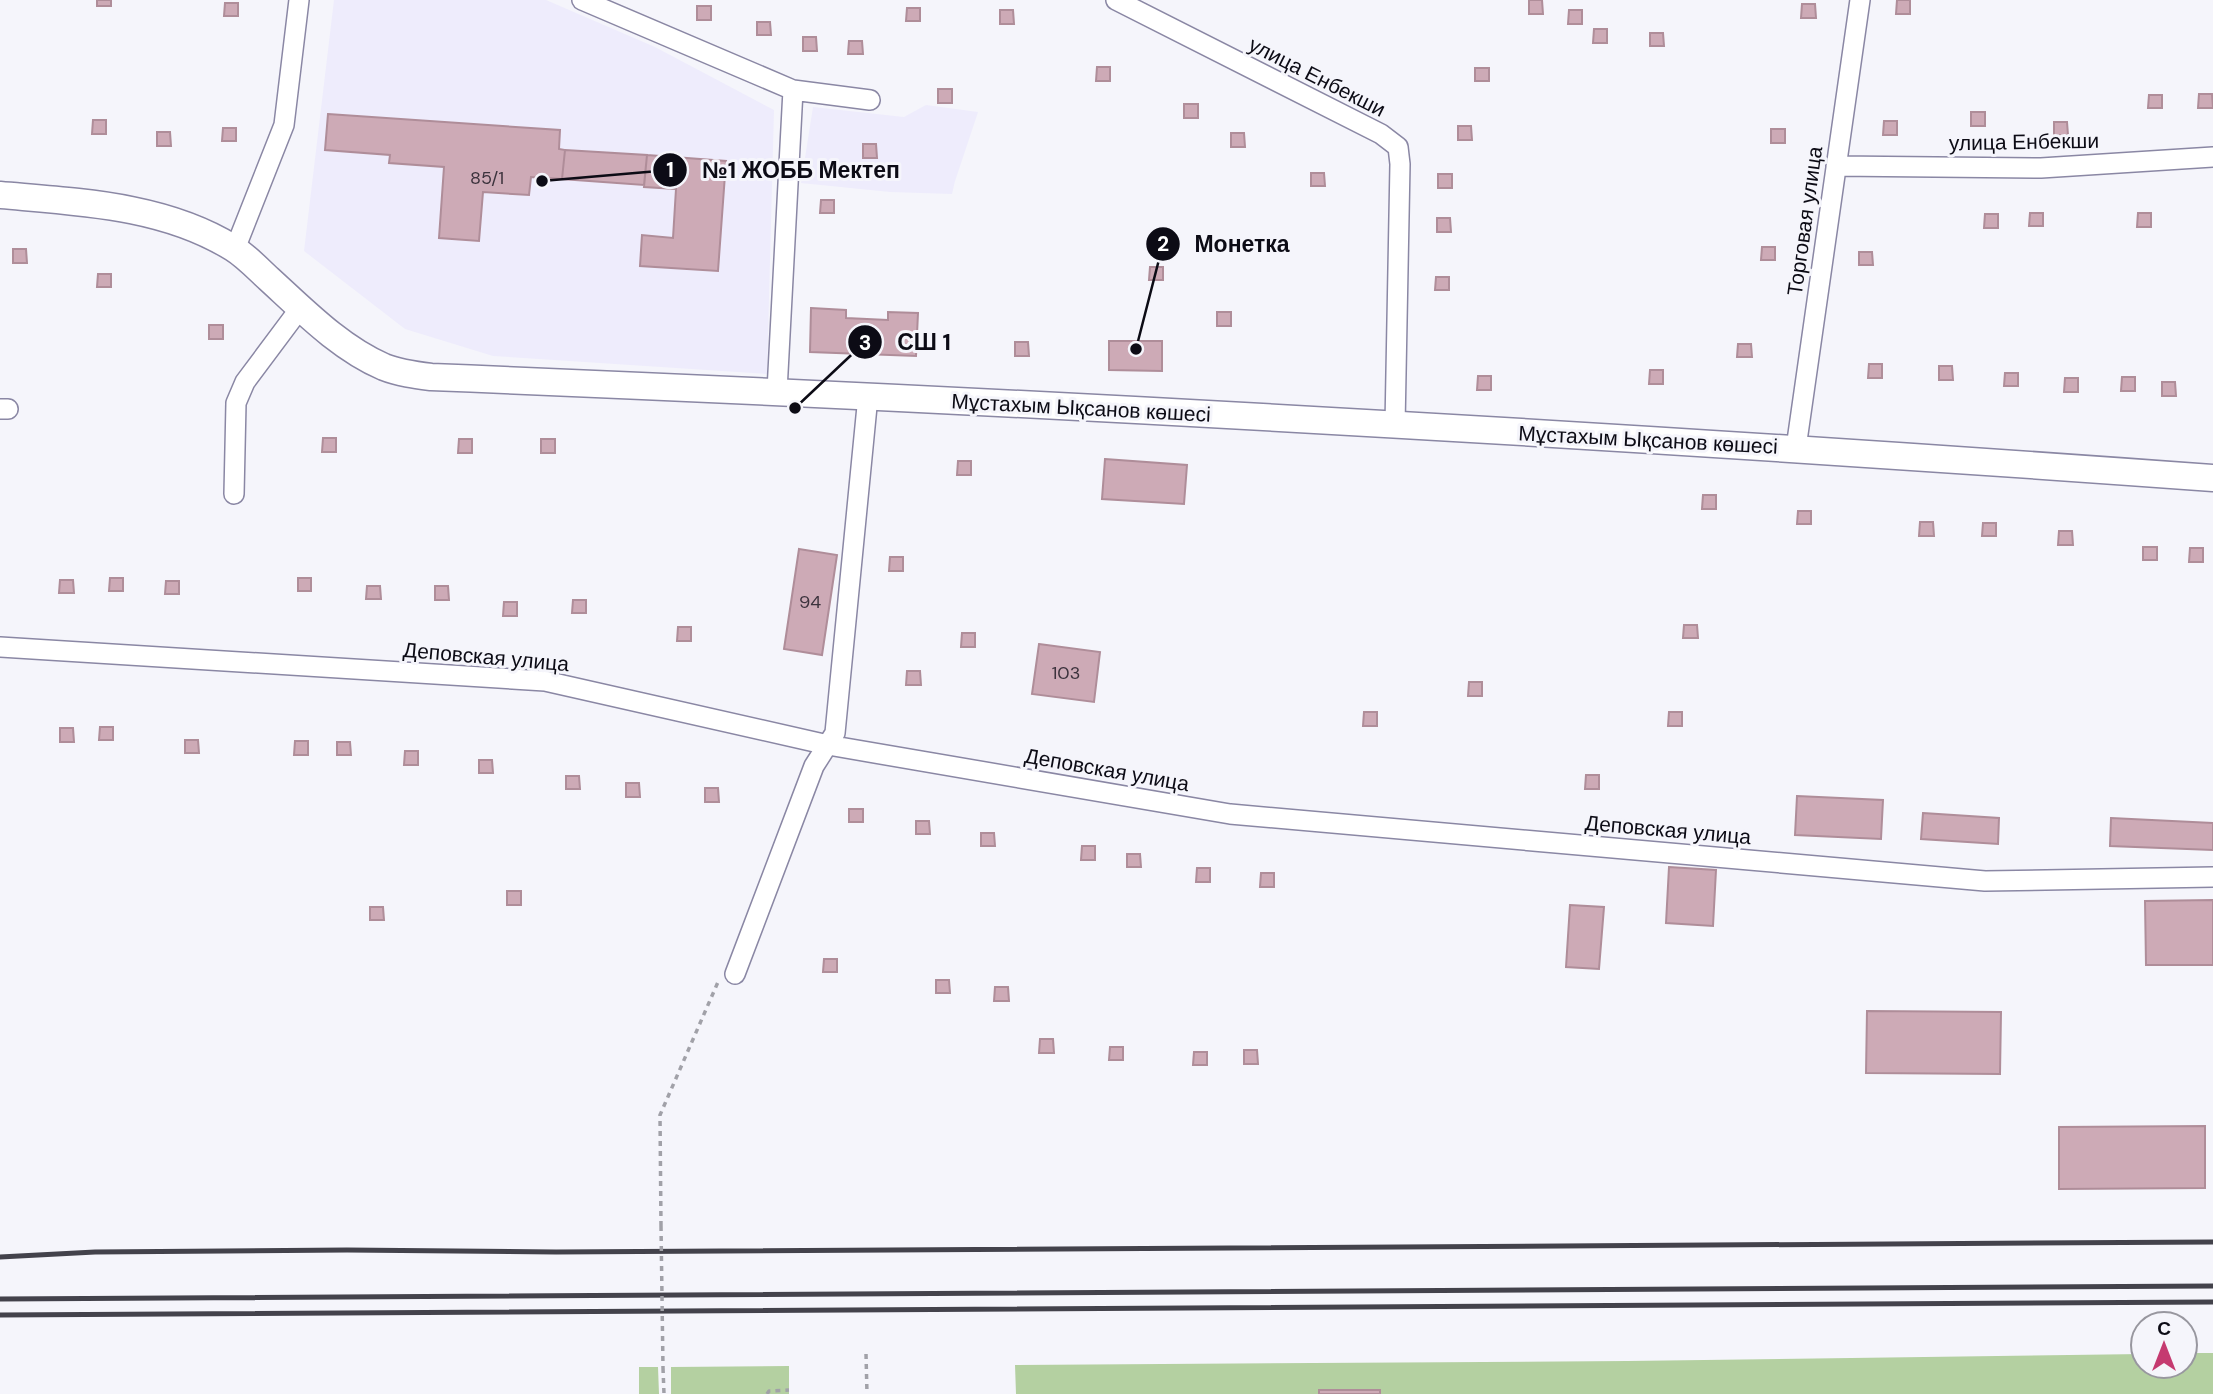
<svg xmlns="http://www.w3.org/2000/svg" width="2213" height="1394" font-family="'DM Sans',sans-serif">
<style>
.built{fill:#eeecfc}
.green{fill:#b4d0a1}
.building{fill:#cdaab6;stroke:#af8d99;stroke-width:2}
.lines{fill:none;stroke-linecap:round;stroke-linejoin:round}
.minor-casing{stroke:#8a87a4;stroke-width:22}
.secondary-casing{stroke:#8a87a4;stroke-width:29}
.path{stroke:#a1a1a8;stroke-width:3.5;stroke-dasharray:5 5;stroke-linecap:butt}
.minor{stroke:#fff;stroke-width:19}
.secondary{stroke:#fff;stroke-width:26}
.rail{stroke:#43424b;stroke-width:5}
.path-bridge{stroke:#a1a1a8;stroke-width:3.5;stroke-dasharray:5 5;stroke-linecap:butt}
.labels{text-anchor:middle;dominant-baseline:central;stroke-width:6;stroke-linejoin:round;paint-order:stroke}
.number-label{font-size:18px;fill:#3c333d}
.street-label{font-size:21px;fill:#0c0b15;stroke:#f5f5fb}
.leader{fill:none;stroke:#0c0b15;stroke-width:2.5}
.callout-dot{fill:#0c0b15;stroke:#f5f5fb;stroke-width:2.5}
.mark-label{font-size:21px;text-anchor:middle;font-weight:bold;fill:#fff}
.callout-label{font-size:23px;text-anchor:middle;font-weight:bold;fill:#0c0b15;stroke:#f5f5fb;stroke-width:6;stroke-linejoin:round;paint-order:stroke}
</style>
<rect width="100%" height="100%" fill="#f5f5fb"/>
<!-- built -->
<path class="built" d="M334,0h212l109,47 119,63 -7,264 -274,-18 -88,-27 -101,-78z
M926,105l52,7 -23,69 -3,13 -62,-2 -89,-9 12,-76 91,10z"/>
<!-- green -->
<path class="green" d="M2185,1353h28v41h-1197l-1,-29 613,-4 515,-7v12h42z
M789,1366v28h-118v-27z
M639,1367h19l1,27h-20z"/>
<!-- building -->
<path class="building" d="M97,0h14v6h-14z
M1529,0h13l1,14h-14z
M1897,0h13v14h-14z
M225,3h13v13h-14z
M1802,4h13l1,14h-15z
M697,6h14v14h-14z
M907,8h13v13h-14z
M1000,10h13l1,14h-14z
M1569,10h13v14h-14z
M757,22h13l1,13h-14z
M1594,29h13v14h-14z
M1650,33h13l1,13h-14z
M803,37h13l1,14h-14z
M849,41h13l1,13h-15z
M1097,67h13v14h-14z
M1475,68h14v13h-14z
M938,89h14v14h-14z
M2199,94h13l1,14h-15z
M2149,95h13v13h-14z
M1184,104h14v14h-14z
M1971,112h14v14h-14z
M328,114l232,16 -1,19 6,1 -3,29 -31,-2 -2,18 -46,-3 -4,49 -40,-3 5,-71 -55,-4 1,-8 -65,-5z
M93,120h13v14h-14z
M1884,121h13v14h-14z
M2054,122h13l1,13h-14z
M1458,126h13l1,14h-14z
M223,128h13v13h-14z
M1771,129h14v14h-14z
M157,132h13l1,14h-14z
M1231,133h13l1,14h-14z
M863,144h13l1,14h-14z
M565,150l82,5 -3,30 -82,-6z
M647,155l79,6 -8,110 -78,-5 2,-31 31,3 3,-49 -32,-2z
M1311,173h13l1,13h-14z
M1438,174h14v14h-14z
M821,200h13v13h-14z
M2030,213h13v13h-14z
M2138,213h13v14h-14z
M1985,214h13v14h-14z
M1437,218h13l1,14h-14z
M1762,247h13v13h-14z
M13,249h13l1,14h-14z
M1859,252h13l1,13h-14z
M1150,267h13v13h-14z
M98,274h13v13h-14z
M1436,277h13v13h-14z
M811,308l35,2v8l42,2v-8l30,1 -2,43 -106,-4z
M1217,312h14v14h-14z
M209,325h14v14h-14z
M1109,341h53v30l-53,-1z
M1015,342h13l1,14h-14z
M1738,344h13l1,13h-15z
M1869,364h13v14h-14z
M1939,366h13l1,14h-14z
M1650,370h13v14h-14z
M2005,373h13v13h-14z
M1478,376h13v14h-14z
M2122,377h13v14h-14z
M2065,378h13v14h-14z
M2162,382h13l1,14h-14z
M323,438h13v14h-14z
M459,439h13v14h-14z
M541,439h14v14h-14z
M1105,459l82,6 -3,39 -82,-5z
M958,461h13v14h-14z
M1703,495h13v14h-14z
M1798,511h13v13h-14z
M1920,522h13l1,14h-15z
M1983,523h13v13h-14z
M2059,531h13l1,14h-15z
M2143,547h14v13h-14z
M2190,548h13v14h-14z
M799,549l38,6 -15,100 -38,-6z
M890,557h13v14h-14z
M110,578h13v13h-14z
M298,578h13v13h-13z
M60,580h13l1,13h-15z
M166,581h13v13h-14z
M367,586h13l1,13h-15z
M435,586h13l1,14h-14z
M573,600h13v13h-14z
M504,602h13v14h-14z
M1684,625h13l1,13h-15z
M678,627h13v14h-14z
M962,633h13v14h-14z
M1039,644l61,8 -6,50 -62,-8z
M907,671h13l1,14h-15z
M1469,682h13v14h-14z
M1364,712h13v14h-14z
M1669,712h13v14h-14z
M100,727h13v13h-14z
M60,728h13l1,14h-14z
M185,740h13l1,13h-14z
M295,741h13v14h-14z
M337,742h13l1,13h-14z
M405,751h13v14h-14z
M479,760h13l1,13h-14z
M1586,775h13v14h-14z
M566,776h13l1,13h-14z
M626,783h13l1,14h-14z
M705,788h13l1,14h-14z
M1797,796l86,4 -2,39 -86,-4z
M849,809h14v13h-14z
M1923,813l76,5 -1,26 -77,-5z
M2111,818l102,5v27l-103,-4z
M916,821h13l1,13h-14z
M981,833h13l1,13h-14z
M1082,846h13v14h-14z
M1127,854h13l1,13h-14z
M1669,867l47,3 -3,56 -47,-3z
M1197,868h13v14h-14z
M1261,873h13v14h-14z
M507,891h14v14h-14z
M2213,900v65h-67l-1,-64z
M1570,905l34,2 -5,62 -33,-2z
M370,907h13l1,13h-14z
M824,959h13v13h-14z
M936,980h13l1,13h-14z
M995,987h13l1,14h-15z
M1867,1011l134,1 -1,62 -134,-1z
M1040,1039h13l1,14h-15z
M1110,1047h13v13h-14z
M1244,1050h13l1,14h-14z
M1194,1052h13v13h-14z
M2205,1126v62l-146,1v-62z
M1319,1390h61v4h-61z"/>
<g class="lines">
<!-- minor casing -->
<g class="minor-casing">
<path id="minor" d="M582,0l211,90 77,10
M1116,0l265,134 17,13 2,17 -5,261
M1836,166l205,2 172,-11
M235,249l49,-124 15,-125
M777,391l16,-301
M0,409h8
M1796,448l64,-448
M234,494l2,-91 9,-21 56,-75
M0,647l545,34 283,64 402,69 755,67 228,-4
M735,974l79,-208 21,-33 33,-337"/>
</g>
<!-- secondary casing -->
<g class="secondary-casing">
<path id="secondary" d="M0,195c79,7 164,10 233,53 13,8 25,21 36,31 35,32 71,69 115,88 15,6 31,8 47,10 594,24 1189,58 1782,101"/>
</g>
<!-- path -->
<path class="path" d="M661,1226l-1,-111 58,-133
M866,1354l1,40
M663,1368l1,26
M767,1394l2,-3 20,-1"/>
<!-- minor -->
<use href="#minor" class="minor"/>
<!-- secondary -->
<use href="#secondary" class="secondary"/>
<!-- rail -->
<path class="rail" d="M0,1257l95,-5 252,-2 209,2 1657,-10
M0,1299l2213,-13
M0,1315l2213,-13"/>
<!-- path-bridge -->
<path class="path-bridge" d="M661,1226l2,142"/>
</g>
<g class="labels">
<!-- number labels -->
<g class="number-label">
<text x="487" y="178">85/1</text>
<text x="810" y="602">94</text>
<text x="1066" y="673">103</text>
</g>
<!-- street labels -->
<g class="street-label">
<text transform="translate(1317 77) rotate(27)">улица Енбекши</text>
<text transform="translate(2024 142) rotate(-1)">улица Енбекши</text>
<text transform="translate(1805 221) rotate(-82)">Торговая улица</text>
<text transform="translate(1081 408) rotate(3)">Мұстахым Ықсанов көшесі</text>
<text transform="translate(1648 440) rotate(3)">Мұстахым Ықсанов көшесі</text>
<text transform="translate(486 657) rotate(5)">Деповская улица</text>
<text transform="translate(1107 770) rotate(10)">Деповская улица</text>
<text transform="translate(1668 830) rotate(5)">Деповская улица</text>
</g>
</g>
<!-- callouts -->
<path class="leader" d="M542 181L670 170M1136 349L1163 244M795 408L865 342"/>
<g class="callout-dot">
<circle cx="542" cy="181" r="7"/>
<circle cx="1136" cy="349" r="7"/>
<circle cx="795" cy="408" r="7"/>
<circle cx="670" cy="170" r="18"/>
<circle cx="1163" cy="244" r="18"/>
<circle cx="865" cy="342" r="18"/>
</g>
<g class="mark-label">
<text x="670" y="177">1</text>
<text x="1163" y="251">2</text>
<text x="865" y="350">3</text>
</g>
<g class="callout-label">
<text x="801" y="178">№1 ЖОББ Мектеп</text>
<text x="1242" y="252">Монетка</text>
<text x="924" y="350">СШ 1</text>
</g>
<!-- north arrow -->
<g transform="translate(2164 1345)"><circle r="33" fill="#f5f5fb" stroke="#98979f" stroke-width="2"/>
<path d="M0-5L12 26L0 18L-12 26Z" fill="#c53a70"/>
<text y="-10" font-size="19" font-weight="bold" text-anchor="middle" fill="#0c0b15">С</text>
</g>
</svg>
